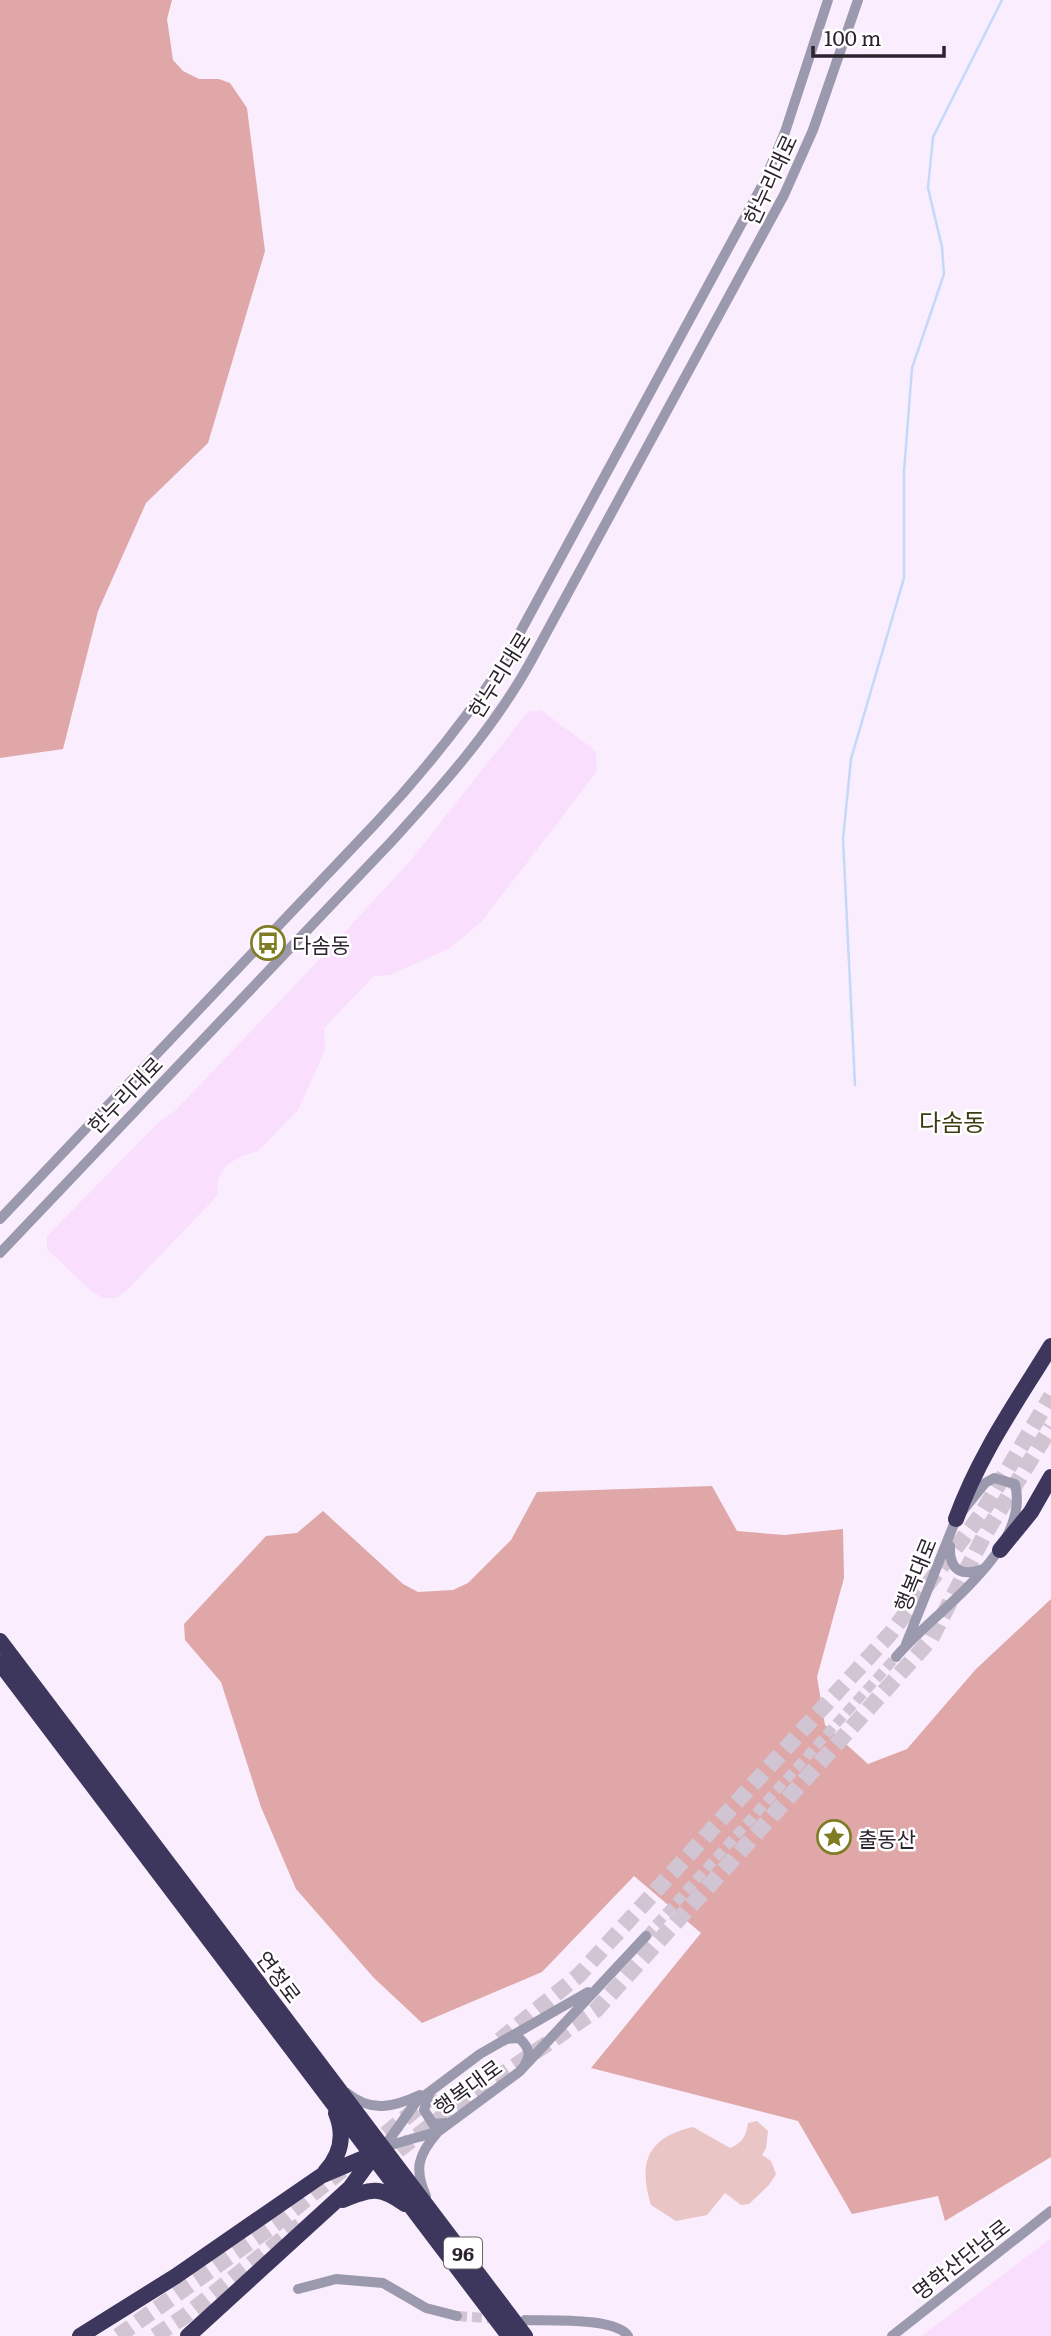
<svg xmlns="http://www.w3.org/2000/svg" width="1051" height="2336" font-family="Literata,'Noto Sans KR',serif">
<style>
.built{fill:#f9defe}
.green{fill:#eac5c5}
.forest{fill:#dfa7a7}
.lines{fill:none;stroke-linecap:round;stroke-linejoin:round}
.stream{stroke:#c4d8fa;stroke-width:2.5}
.minor-tunnel{stroke:#d1c5d3;stroke-width:10;stroke-dasharray:10 5;stroke-linecap:butt}
.highway-tunnel{stroke:#d1c5d3;stroke-width:16;stroke-dasharray:16 8;stroke-linecap:butt}
.minor{stroke:#9b99ad;stroke-width:10}
.highway{stroke:#3d365d;stroke-width:16}
.labels{text-anchor:middle;dominant-baseline:central;stroke-width:5;stroke-linejoin:round;paint-order:stroke}
.shield{fill:#fff;stroke:#6b656c;stroke-width:2}
.shield-label{font-size:19px;font-weight:bold;fill:#2b232d}
.street-label{font-size:21px;fill:#2b232d;stroke:#fff}
.poi-label{font-size:21px;fill:#2b232d;stroke:#fff;text-anchor:start}
.quarter-label{font-size:24px;fill:#3c3b11;stroke:#fff}
</style>
<rect width="100%" height="100%" fill="#faedfd"/>
<!-- built -->
<path class="built" d="M541,710l55,41 1,20 -81,106 -35,45 -31,26 -60,27 -16,1 -50,52 1,22 -27,60 -40,41 -19,6 -13,9 -8,13 -1,17 -89,93 -11,9h-14l-12,-7 -44,-42v-13l110,-112 19,-14 142,-149 92,-100 118,-149z
M1051,2238v98h-129z"/>
<!-- green -->
<path class="green" d="M757,2121l11,10 -2,17 -4,7 9,6 5,13 -7,11 -20,19 -8,1 -16,-12 -18,22 -31,6 -25,-16c-13,-43 -4,-67 42,-78l37,21c12,-5 16,-11 18,-25z"/>
<!-- forest -->
<path class="forest" d="M0,0h172l-5,19 6,41 10,11 16,8h20l11,4 17,25 18,143 -57,192 -62,60 -48,108 -35,138 -63,9z
M712,1486l25,45 47,4 59,-6 1,49 -27,99 8,48 43,39 39,-15 69,-80 75,-70v558l-106,64 -7,-25 -86,18 -54,-93 -207,-53 110,-135 -67,-57 -92,96 -120,51 -48,-45 -78,-89 -35,-82 -40,-125 -36,-42 -1,-16 82,-88 31,-3 26,-22 80,73 15,8 35,-2 15,-7 43,-43 26,-48z"/>
<g class="lines">
<!-- stream -->
<path class="stream" d="M855,1085l-12,-246 8,-80 53,-181v-106l8,-104 32,-94 -2,-27 -14,-59 5,-51 69,-137"/>
<!-- minor-tunnel -->
<path class="minor-tunnel" d="M646,1936l250,-279
M457,2316l43,3"/>
<!-- highway-tunnel -->
<path class="highway-tunnel" d="M500,2040l79,-65 311,-341 90,-118 71,-120
M367,2149l70,-57
M379,2165l72,-55 145,-100 132,-145 203,-226 54,-105 66,-107
M118,2336l159,-113 65,-53
M155,2336l30,-20 115,-91"/>
<!-- minor -->
<path class="minor" d="M0,1219l375,-395c48,-51 90,-104 129,-162l259,-478 22,-52 43,-132
M0,1253l392,-412c51,-56 102,-113 139,-180l253,-466 29,-65 45,-130
M950,1546c-1,24 11,31 33,23
M896,1657c37,-45 136,-107 119,-173l-21,-6 -9,5 -29,36 -50,125
M506,2039l13,-1c9,8 13,16 6,26
M430,2092l-6,18 9,14 13,-1
M347,2093c24,20 47,14 73,2
M384,2147l55,-16 80,-59 127,-136
M384,2147l32,-45 64,-48 108,-62
M426,2196c-12,-27 -8,-41 11,-63
M298,2289l38,-10 47,4 43,25 31,8
M525,2320c22,1 91,-3 103,16
M892,2336l159,-125"/>
<!-- highway -->
<path class="highway" d="M956,1519c23,-64 60,-116 95,-173
M1000,1550l31,-38 20,-35
M0,1641l525,695
M0,1663l509,673
M325,2172c16,-17 20,-37 11,-59
M343,2200c28,-12 37,-14 62,4
M80,2336l96,-60 145,-100 59,-25
M188,2336l162,-148 24,-33"/>
</g>
<!-- icons -->
<defs>
<g id="bus-ring" transform="scale(1.75)"><circle r="9.5" fill="#fff" stroke="#7f7c23" stroke-width="1.5"/><path d="M-5-6H5V4H4V6H2V4H-2V6H-4V4H-5ZM-3.5-4V0h7V-4ZM-3.5 1.2v1.5H-2V1.2ZM2 1.2v1.5H3.5V1.2Z" fill="#7f7c23"/></g>
<g id="sight-ring" transform="scale(1.75)"><circle r="9.5" fill="#fff" stroke="#7f7c23" stroke-width="1.5"/><path d="M0-6L1.8-2.2L6-1.7L2.9 1.2L3.7 5.4L0 3.3L-3.7 5.4L-2.9 1.2L-6-1.7L-1.8-2.2Z" fill="#7f7c23"/></g>
</defs>
<g fill-rule="evenodd">
<use href="#bus-ring" x="268" y="943"/>
<use href="#sight-ring" x="834" y="1837"/>
</g>
<g class="labels">
<!-- shield labels -->
<rect class="shield" x="444" y="2237.5" width="38" height="31" rx="5"/>
<g class="shield-label">
<text x="463" y="2253">96</text>
</g>
<!-- street labels -->
<g class="street-label">
<text transform="translate(769 179) rotate(-65)">한누리대로</text>
<text transform="translate(498 674) rotate(-58)">한누리대로</text>
<text transform="translate(124 1094) rotate(-46)">한누리대로</text>
<text transform="translate(914 1574) rotate(-68)">행복대로</text>
<text transform="translate(280 1976) rotate(53)">연청로</text>
<text transform="translate(467 2086) rotate(-36)">행복대로</text>
<text transform="translate(960 2258) rotate(-38)">명학산단남로</text>
</g>
<!-- poi labels -->
<g class="poi-label">
<text x="292" y="943">다솜동</text>
<text x="858" y="1837">출동산</text>
</g>
<!-- quarter labels -->
<g class="quarter-label">
<text x="952" y="1120">다솜동</text>
</g>
</g>
<!-- scale -->
<path d="M813 46v10h131v-10" fill="none" stroke="#2b232d" stroke-width="3.5"/>
<text x="824" y="46" font-size="21" fill="#2b232d" stroke="#ffffff" stroke-width="5" paint-order="stroke">100 m</text>
</svg>
